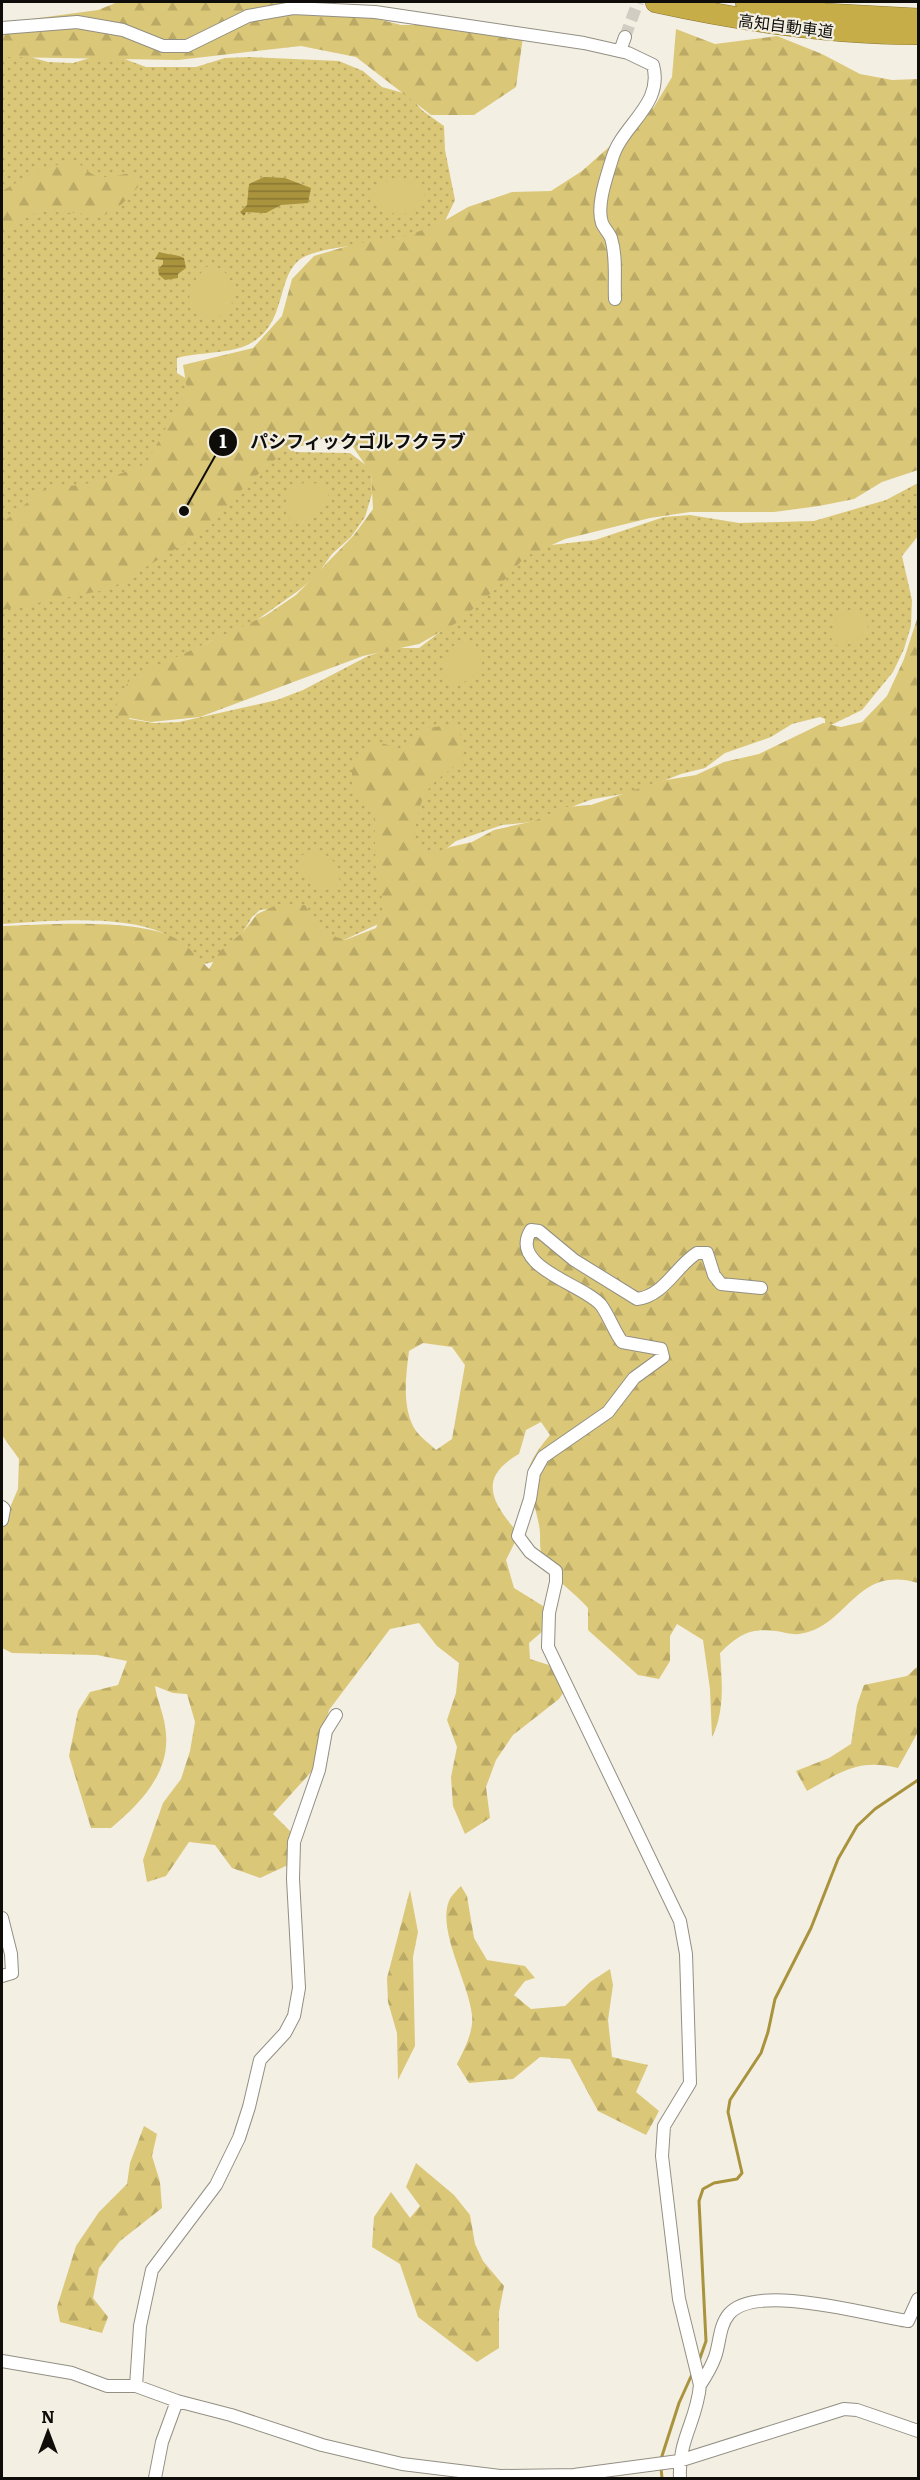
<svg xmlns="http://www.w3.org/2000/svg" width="920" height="2480" font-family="Literata,'Noto Sans JP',serif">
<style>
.grass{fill:url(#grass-dots)}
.forest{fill:url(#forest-firs);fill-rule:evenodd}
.pitch{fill:#dbc778}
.water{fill:url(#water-rules)}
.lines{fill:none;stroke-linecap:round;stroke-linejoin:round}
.stream{stroke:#a9933d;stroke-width:3}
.minor-tunnel{stroke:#d1cdc2;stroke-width:12;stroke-dasharray:12 6;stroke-linecap:butt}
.minor-casing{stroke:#928f83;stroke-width:14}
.motorway-casing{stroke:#867531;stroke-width:22}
.minor{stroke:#fff;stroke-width:12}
.motorway{stroke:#c7ad47;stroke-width:21}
.labels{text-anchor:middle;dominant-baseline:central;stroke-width:4.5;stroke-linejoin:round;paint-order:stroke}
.street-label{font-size:16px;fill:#0e0d09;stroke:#f3efe3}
.leader{fill:none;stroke:#0e0d09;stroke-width:2}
.callout-dot{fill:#0e0d09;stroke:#f3efe3;stroke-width:2}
.mark-label{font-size:18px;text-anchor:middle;font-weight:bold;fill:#fff}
.callout-label{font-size:18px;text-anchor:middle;font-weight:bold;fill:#0e0d09;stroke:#f3efe3;stroke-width:4.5;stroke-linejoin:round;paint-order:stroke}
</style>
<defs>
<pattern id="grass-dots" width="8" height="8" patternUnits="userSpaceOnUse" patternTransform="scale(1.5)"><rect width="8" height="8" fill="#dbc778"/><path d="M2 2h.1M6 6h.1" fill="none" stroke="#ba6" stroke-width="1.8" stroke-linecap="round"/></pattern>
<pattern id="forest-firs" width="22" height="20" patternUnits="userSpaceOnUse" patternTransform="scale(1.5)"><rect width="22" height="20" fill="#dbc778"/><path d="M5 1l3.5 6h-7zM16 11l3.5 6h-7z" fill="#ba6"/></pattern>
<pattern id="water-rules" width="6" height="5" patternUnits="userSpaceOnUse" patternTransform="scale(1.5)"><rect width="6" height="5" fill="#a9933d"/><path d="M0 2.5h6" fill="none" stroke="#887631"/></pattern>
</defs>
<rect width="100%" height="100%" fill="#f3efe3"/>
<!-- grass -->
<path class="grass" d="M2,55h21l25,7 25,1 24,-7 25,2 24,9h50l29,-9 25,-1 89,4 24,10 19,16 25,7 16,17 21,15 1,24 10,50 -11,23c-16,5 -32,13 -48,16 -27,7 -65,6 -90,17 -30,13 -18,62 -50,84 -21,15 -53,11 -79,18v15l100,61 18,18 55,1 21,16 1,25 -7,23 -14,20 -19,17 -15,21 -19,16 -61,43 -26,7 -44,22 -36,31 -2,25 25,4 25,-1 98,-22 26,-10 65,-34 25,-8h26l29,-22 72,-71 23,-9 52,-6 69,-23 26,-2 49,8 75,-2 72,-21 32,-17v53l-16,20 10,44 -1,26 -7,23 -11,23 -31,38 -37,18v-9l-5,-2 -28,7 -21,13 -46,16 -20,15 -24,6 -46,18 -42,7 -22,8 -21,13 -48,5 -46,16 -24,19 -43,59 -45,21 -23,-6 -37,-27 -24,3 -8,7 -25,42 -23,5c-11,-8 -31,-27 -41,-31 -44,-19 -114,-12 -161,-9z"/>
<!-- forest -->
<path class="forest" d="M118,2h195l88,23h89l33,12 -7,50 -42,28h-43l-75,-58 -55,-11 -123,14 -176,-3v-34l96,-13z
M676,29l39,15 62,-8 45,18 38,20 32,6 26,-1v391l-36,12 -28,17 -35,7 -45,6h-84l-40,6 -85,21 -40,18 -26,29 -41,36 -39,22 -56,12 -163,61 -49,5 -38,-7 7,-20 11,-17 134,-62 31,-21 58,-60 19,-26 -2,-36 -18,-26 -31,-8 -38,13 -36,31 -37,40 -29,22 -72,44 -108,21v-87l41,-33 55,-8 48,-18 41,-75 -4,-24 70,-17 29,-32 10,-37 22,-23 44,-13 42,-5 37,-13 31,-18 44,-15 39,-1 31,-20 72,-64 18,-30z
M77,161c20,23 31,16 58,11l3,15 -16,17 -17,11 -66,-4 -37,19v-39l40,-23z
M918,555v1028c-63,-19 -69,44 -119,51 -7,1 -16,-2 -23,-3 -28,-3 -37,4 -56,22 2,28 5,59 -8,84l-2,-48 -7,-49 -26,-16 -7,12v25l-11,18 -21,-4 -50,-45v-22c-13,-15 -31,-26 -42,-43 -9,-16 -4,-24 -7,-40 -9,-47 -24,-48 11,-90l-9,-13 -15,8 -7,24c-44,25 -25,51 0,80l-13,26 8,28 29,18 1,24 -15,13 1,16 19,6 22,16 -12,18 -46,36 -17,25 -10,27 4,31 -25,16 -12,-28 -2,-29 6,-30 -10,-27 9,-27 3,-30 -22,-17 -18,-23 -29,6 -61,81 -16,60 -40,44 21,21 -6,30 -28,13 -28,-10 -17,-23 -26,-3 -23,34 -19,6 -4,-22 20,-57 18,-24 9,-28 5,-29 -8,-28 -14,-1 -18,-7c2,14 8,26 10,40 8,44 -23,76 -54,102h-20l-22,-72 9,-45 12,-19 28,-7 9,-24 -30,-6 -85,-2 -10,-5v-122l16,-37 1,-30 -17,-24v-509c45,-1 145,-10 181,17 9,7 18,18 26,26l11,-18 23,-19 14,-18 22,-10 26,1 14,26 26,9 31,-12 8,-23 -8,-29 -2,-68 -22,-20v-29l26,-17 27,8 22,-22 31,-4 6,36c-38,26 -43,31 -50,76l13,21 23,-10 22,-5 22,-12 40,-9 31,-14 26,-2 69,-24 36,-6 28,-13 35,-8 64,-31 18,4 21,-5 25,-26 17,-37 14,-43zM423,1343l29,4 13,18 -13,74 -16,11c-7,-7 -19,-15 -23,-24 -11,-23 -7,-51 -4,-75z
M918,1666v66l-20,36c-40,-10 -57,4 -91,23l-11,-20 33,-13 22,-14 6,-39 7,-20 43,-9z
M461,1886l6,10 7,42 13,22 38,6 10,12 -10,3 -11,14 17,14 34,-3 25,-24 20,-13 3,16 -5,35 4,37 36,8 -12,27 23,19 -13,24 -48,-24 -28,-52 -30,-2 -27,22 -44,4 -12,-19c7,-14 17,-33 15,-49 -3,-31 -35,-85 -23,-114 2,-5 8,-11 12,-15z
M410,1890l8,42 -5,25 2,89 -17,34 -1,-47 -9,-31 -1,-24z
M144,2126l13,8 -5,22 8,26 2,26 -42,33 -21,27 -6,30 15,19 -6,16 -42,-11 -3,-15 19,-61 23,-34 28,-28 3,-21z
M416,2163l38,32 16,20 5,29 8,17 21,25 -5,26v36l-22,14 -59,-45 -18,-53 -28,-17 2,-30 17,-25 19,26 10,-12 -14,-19z"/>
<!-- pitch -->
<path class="pitch" d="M401,179h13l8,4c17,46 -59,35 -48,6l11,-7z
M206,267c26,-4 34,29 21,46l-13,5 -16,-3 -10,-14 8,-22z
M306,482l20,3c9,23 -14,40 -35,36l-6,-10c-1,-15 8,-24 21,-29z
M855,609l9,5 4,13 -14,16 -17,3 -6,-8c2,-15 7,-28 24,-29z
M467,640c12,6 14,14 15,26l-15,15 -13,3 -11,-9 1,-15 12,-17z
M320,851c14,9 21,15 19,32l-8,6c-14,-1 -27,-11 -31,-24l2,-10z"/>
<!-- water -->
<path class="water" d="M264,177l21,1 26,10 -3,15 -27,2 -15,8 -20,-1 -2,4 -4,-4 7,-7 2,-21z
M159,252c9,3 17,2 25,6l2,10 -8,6v4l-13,2 -6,-5 -1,-6 5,-5v-4l-8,-1z"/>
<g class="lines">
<!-- stream -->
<path class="stream" d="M699,2361l7,-20 -7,-140 4,-12 11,-6 23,-4 5,-6 -14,-61 2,-12 31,-47 7,-21 7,-33 36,-71 27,-69 19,-33 18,-17 43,-29
M661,2459l18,-56 14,-31
M661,2468l1,10"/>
<!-- minor-tunnel -->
<path class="minor-tunnel" d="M625,37l13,-35"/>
<!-- minor casing -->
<g class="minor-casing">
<path id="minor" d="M2,28l75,-6 46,8 40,16h24l61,-30 45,-8 82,4 209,31 44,10 25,12c11,40 -31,59 -41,94 -5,17 -16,46 -10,64 2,5 7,10 9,15 6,19 3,41 4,61
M620,51l5,-14
M2,1507l2,2 -2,11
M2,1918l9,36 1,19 -10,3
M2,2361l70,12 35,13h29l41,15 54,14 91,30 80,19 98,12 74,-1 105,-14 165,-52 13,1 61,21
M700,2385c6,-9 11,-17 15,-28 5,-14 4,-31 14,-43 27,-32 139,1 179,7l10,-22
M136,2386l4,-60 12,-56 64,-85 23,-47 10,-31 11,-47 25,-27 9,-17 5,-28 -6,-109 1,-37 25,-72 7,-39 10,-16
M155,2478l7,-36 15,-41
M680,2478c-2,-39 17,-57 20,-93l-21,-86 -17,-143 2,-30 26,-43 -4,-129 -6,-33 -132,-274 1,-34 7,-31v-11l-26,-19 -12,-16 12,-37 4,-26 9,-16 65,-45 26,-34 29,-21 -2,-8 -39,-7c-8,-11 -14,-28 -21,-37 -18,-21 -93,-38 -70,-75l8,1 35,29 63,39c27,-3 39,-33 60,-46h10l7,22 7,9 40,4"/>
</g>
<!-- motorway casing -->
<g class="motorway-casing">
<path id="motorway" d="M656,2c87,19 173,32 262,32
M746,2l80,12 92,5"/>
</g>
<!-- minor -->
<use href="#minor" class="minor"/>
<!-- motorway -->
<use href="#motorway" class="motorway"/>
</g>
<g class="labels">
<!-- street labels -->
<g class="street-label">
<text transform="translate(786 25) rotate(7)">高知自動車道</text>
</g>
</g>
<!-- callouts -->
<path class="leader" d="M184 511L223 442"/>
<g class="callout-dot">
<circle cx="184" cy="511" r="6"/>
<circle cx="223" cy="442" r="15"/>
</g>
<g class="mark-label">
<text x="223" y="448">1</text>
</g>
<g class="callout-label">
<text x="358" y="448">パシフィックゴルフクラブ</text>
</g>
<!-- border -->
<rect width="920" height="2480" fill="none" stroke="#0e0d09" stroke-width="6"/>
<!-- north arrow -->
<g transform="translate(48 2432)" stroke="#f3efe3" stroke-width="4.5" paint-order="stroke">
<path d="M0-4.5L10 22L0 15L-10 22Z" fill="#0e0d09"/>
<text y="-9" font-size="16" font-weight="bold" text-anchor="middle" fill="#0e0d09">N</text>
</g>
</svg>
